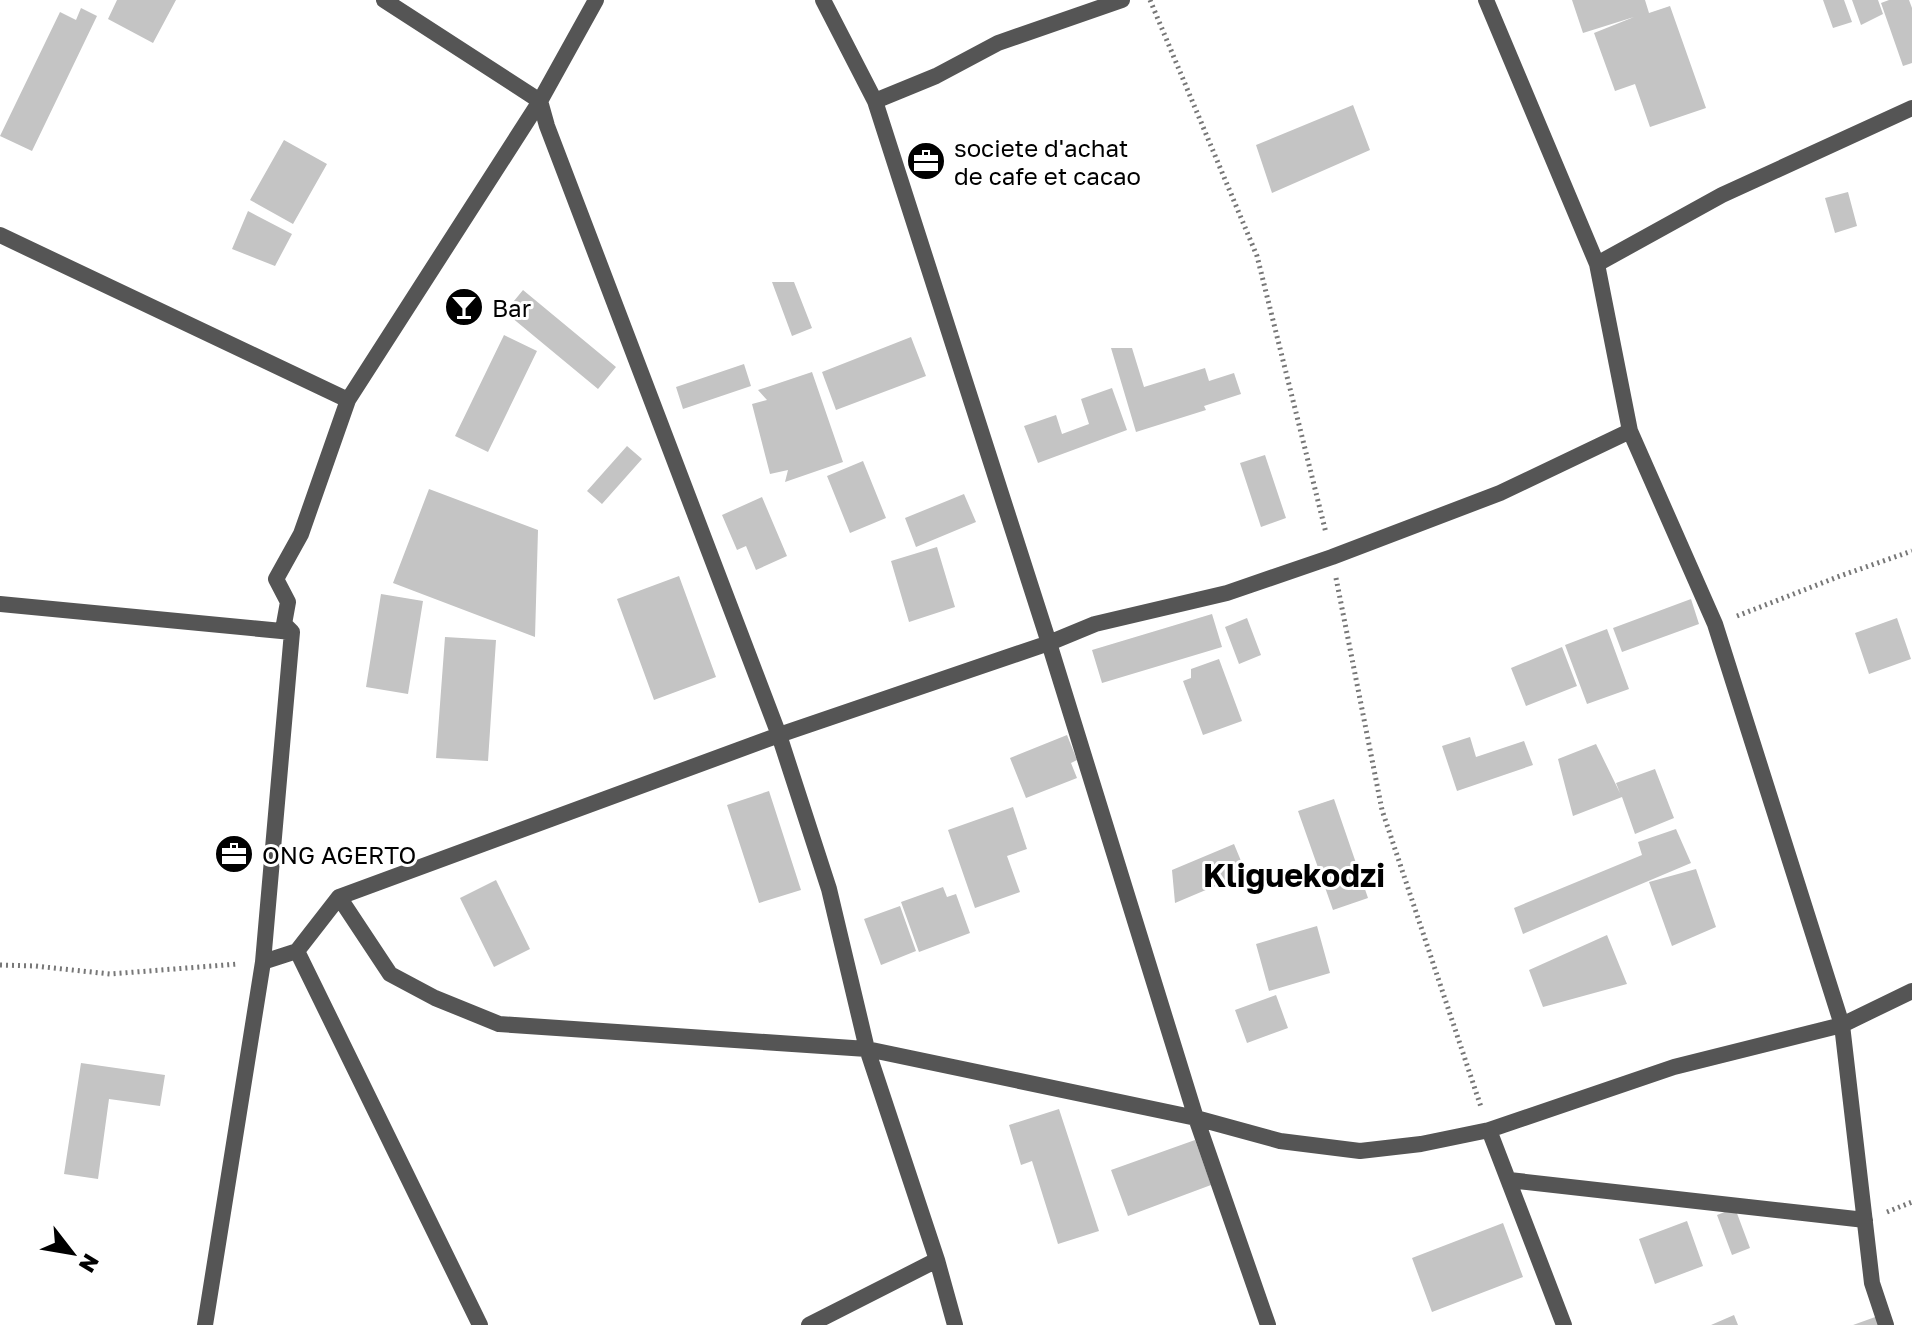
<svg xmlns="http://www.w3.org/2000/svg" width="1912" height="1325" font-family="'Golos Text',sans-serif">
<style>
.building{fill:#c4c4c4}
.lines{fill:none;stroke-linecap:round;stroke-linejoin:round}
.path{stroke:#777;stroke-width:5;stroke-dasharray:2 4;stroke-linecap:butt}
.street{stroke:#555;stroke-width:16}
.labels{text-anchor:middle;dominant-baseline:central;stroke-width:6;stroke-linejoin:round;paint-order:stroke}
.poi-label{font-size:24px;fill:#000;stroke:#fff;text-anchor:start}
.district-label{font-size:32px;font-weight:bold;fill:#000;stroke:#fff}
</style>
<rect width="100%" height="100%" fill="#fff"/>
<!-- building -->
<path class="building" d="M117,0h59l-23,43 -45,-24z
M1572,0h73l4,13 21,-7 36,102 -56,19 -15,-43 -20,7 -21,-58 40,-16 -51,16z
M1823,0h21l8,22 -19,6z
M1852,0h26l5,14 -22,11z
M1889,0h20l3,8v55l-9,3 -22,-63z
M81,8l16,8 -65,135 -32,-15 60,-124 16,8z
M1353,105l17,45 -98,43 -16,-48z
M284,140l43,24 -34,60 -43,-24z
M1848,192l9,34 -22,7 -10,-35z
M248,211l44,23 -17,32 -43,-17z
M772,282h22l18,46 -20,8z
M523,290l93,77 -18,22 -93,-77z
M504,335l33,16 -49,101 -33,-16z
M911,337l15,39 -90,34 -14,-38z
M1111,348h21l12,39 61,-19 4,13 25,-8 7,21 -37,12 2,4 -70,22z
M744,364l7,22 -68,23 -7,-22z
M812,372l31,90 -58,20 3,-12 -18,4 -18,-70 15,-4 -9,-10z
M1112,388l15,42 -89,33 -14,-37 32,-11 6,19 27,-10 -8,-25z
M627,446l15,13 -40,45 -15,-13z
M1265,455l21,63 -25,9 -21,-64z
M863,461l23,57 -36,15 -23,-57z
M429,489l109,41 -3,107 -142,-54z
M964,494l12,28 -60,25 -11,-29z
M762,497l25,59 -31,14 -10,-24 -9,4 -15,-35z
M937,547l18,60 -46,15 -18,-61z
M679,576l37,101 -62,23 -37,-101z
M381,594l42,7 -15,93 -42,-7z
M1691,599l8,25 -77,28 -9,-24z
M1212,614l10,33 -120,36 -10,-33z
M1247,618l14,37 -22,9 -14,-37z
M1897,618l14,41 -42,15 -14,-41z
M1607,629l22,60 -42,15 -22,-59z
M445,637l51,3 -8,121 -52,-3z
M1562,647l15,39 -51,20 -15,-38z
M1219,659l23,62 -39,14 -20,-54 8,-3v-9z
M1067,735l10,25 -6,3 6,15 -51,20 -16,-40z
M1470,737l6,20 48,-16 9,24 -76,26 -15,-45z
M1596,744l24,49 -4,-10 39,-14 19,49 -39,16 -13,-37 -49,19 -15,-57z
M769,791l32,99 -42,13 -32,-98z
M1334,799l34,99 -35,12 -35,-99z
M1013,807l14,42 -20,7 13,36 -45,16 -27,-78z
M1676,829l15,34 -168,71 -9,-26 128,-53 -4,-13z
M1234,844l12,29 -71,30 -3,-33z
M1696,869l20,58 -44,19 -23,-64z
M496,880l34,69 -36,18 -34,-69z
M943,887l4,10 9,-3 14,39 -51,19 -18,-50z
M900,906l16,45 -35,14 -17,-46z
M1317,926l13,47 -61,18 -13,-47z
M1607,935l20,49 -84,23 -14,-37z
M1276,995l12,33 -41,15 -12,-33z
M81,1063l84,12 -5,31 -51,-7 -11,80 -34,-5z
M1059,1109l40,122 -41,13 -26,-83 -11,4 -12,-40z
M1195,1140l16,45 -83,31 -17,-46z
M1735,1208l15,40 -18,7 -15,-40z
M1687,1221l16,45 -48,18 -16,-45z
M1503,1223l20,54 -91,35 -20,-54z
M1734,1315l4,10h-27z
M1878,1316l3,9h-28z"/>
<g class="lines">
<!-- path -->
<path class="path" d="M1150,0l107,256 69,277
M1336,578l46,232 99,297
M1737,616l103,-40 72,-25
M0,965l35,1 75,8 128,-10
M1887,1212l25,-10"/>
<!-- street -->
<path class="street" d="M384,0l156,101 7,25 232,609 50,154 38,160 70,211 18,65
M823,0l52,101 174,542 147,475 72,207
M1486,0l111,264 33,167 85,193 127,401 30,258 14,42
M875,101l61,-25 62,-33 124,-43
M0,235l348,165
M1597,264l125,-69 190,-87
M0,604l292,28
M339,897l51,77 45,24 64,26 368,25 329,69 84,23 80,10 61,-7 68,-14 185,-63 168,-42 70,-34
M297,951l183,374
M263,962l34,-11 42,-54 440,-162 270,-92 46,-19 132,-31 105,-36 168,-64 130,-62
M1489,1130l75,195
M1509,1180l356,40
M205,1325l58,-363 29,-330 -8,-8 4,-22 -12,-23 25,-45 47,-134 192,-299 56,-101
M809,1325l128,-65"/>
</g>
<!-- icons -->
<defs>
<g id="office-disc" transform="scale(2)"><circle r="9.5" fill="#000" stroke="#fff"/><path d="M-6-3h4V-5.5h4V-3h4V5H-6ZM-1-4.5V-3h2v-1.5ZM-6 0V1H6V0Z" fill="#fff"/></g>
<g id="bar-disc" transform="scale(2)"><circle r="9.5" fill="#000" stroke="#fff"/><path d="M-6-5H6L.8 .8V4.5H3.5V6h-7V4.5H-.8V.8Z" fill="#fff"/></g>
</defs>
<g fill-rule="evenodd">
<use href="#office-disc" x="926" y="161"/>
<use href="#bar-disc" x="464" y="307"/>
<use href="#office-disc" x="234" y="854"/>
</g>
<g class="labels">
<!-- poi labels -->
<g class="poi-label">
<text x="954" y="147">societe d'achat<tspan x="954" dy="28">de cafe et cacao</tspan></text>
<text x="492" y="307">Bar</text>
<text x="262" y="854">ONG AGERTO</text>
</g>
<!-- district labels -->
<g class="district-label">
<text x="1294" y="875">Kliguekodzi</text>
</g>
</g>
<!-- north arrow -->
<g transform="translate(72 1253) rotate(121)" stroke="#ffffff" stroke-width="6" paint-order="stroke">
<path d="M0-6L14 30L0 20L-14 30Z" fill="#000000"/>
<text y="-12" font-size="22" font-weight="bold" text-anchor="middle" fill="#000000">N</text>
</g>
</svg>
